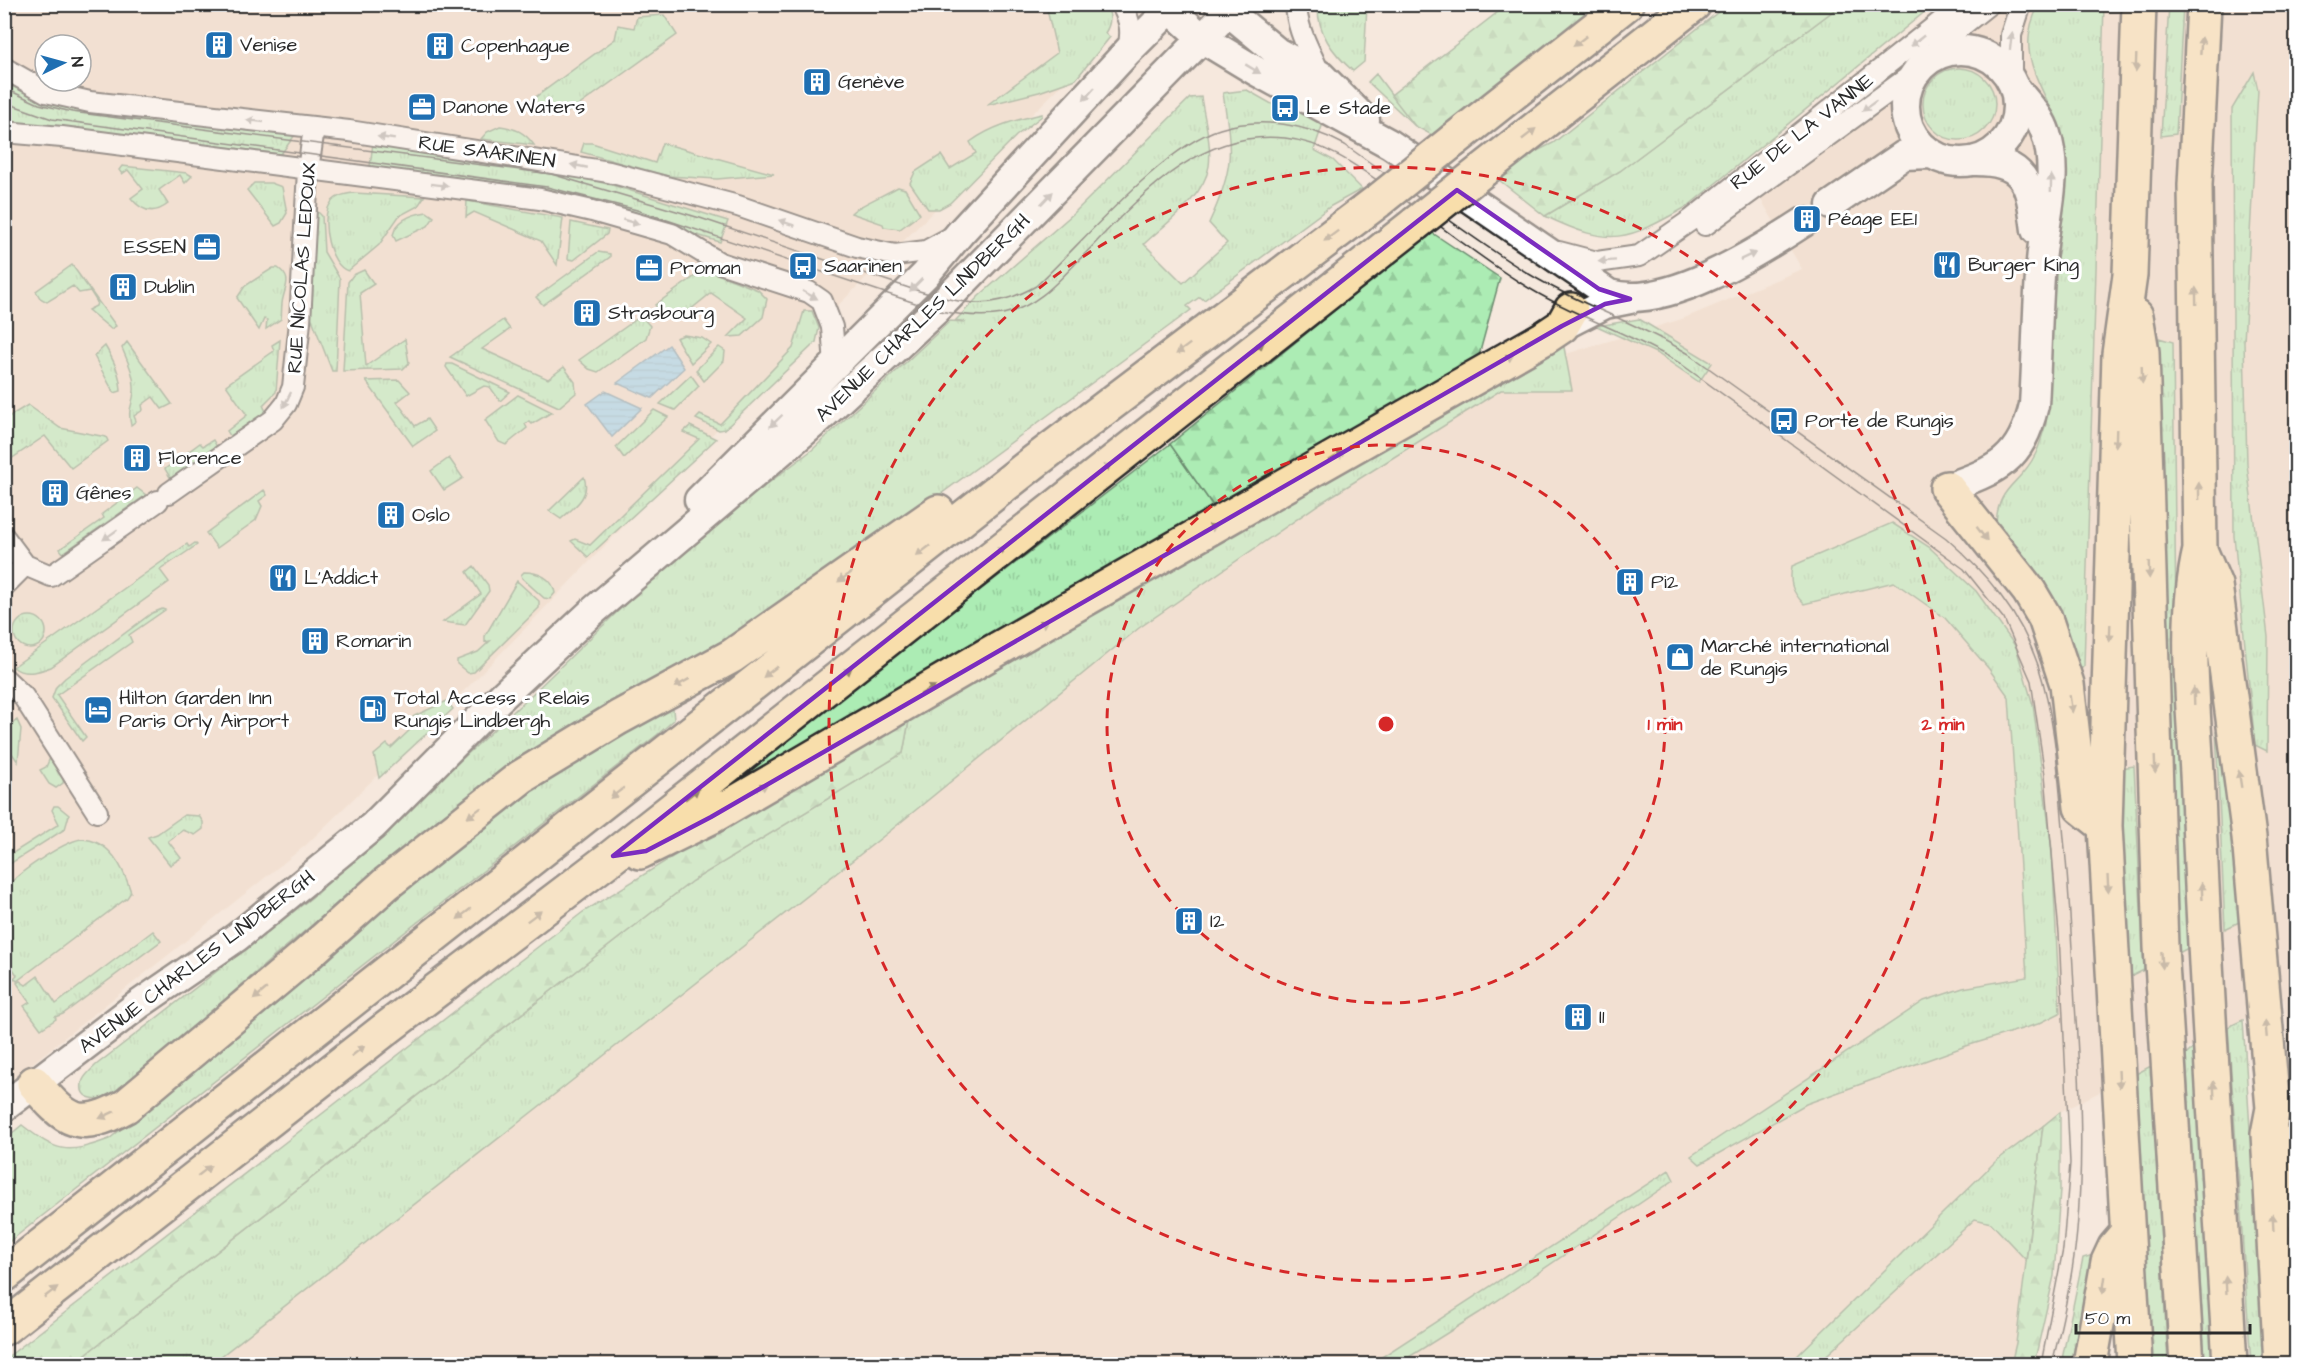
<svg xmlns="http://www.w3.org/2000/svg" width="2301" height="1369" font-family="'Architects Daughter',sans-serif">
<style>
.built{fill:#eed8c5;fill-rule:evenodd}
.grass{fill:url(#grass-tufts);stroke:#6c8c70;stroke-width:1.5}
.forest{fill:url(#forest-firs);stroke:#6c8c70;stroke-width:1.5}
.water{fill:url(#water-rules);stroke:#658c9f;stroke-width:1.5}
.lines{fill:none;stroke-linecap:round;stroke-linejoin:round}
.minor-casing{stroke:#2b2b2b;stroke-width:24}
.secondary-casing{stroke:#2b2b2b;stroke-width:33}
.trunk-casing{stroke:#2b2b2b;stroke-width:38}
.motorway-casing{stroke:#2b2b2b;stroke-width:38}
.minor{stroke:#fff;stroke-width:20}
.secondary{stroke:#fff;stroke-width:28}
.trunk{stroke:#f8deab;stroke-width:33}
.motorway{stroke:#f8deab;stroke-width:33}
.tram{stroke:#2b2b2b;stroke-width:1.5}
.motorway-bridge-casing{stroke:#2b2b2b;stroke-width:38;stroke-linecap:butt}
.motorway-bridge{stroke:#f8deab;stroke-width:33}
.oneway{fill:#92846b}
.oneway2{fill:#a0a0a0}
.marked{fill:none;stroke:#7b2cbf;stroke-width:4.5;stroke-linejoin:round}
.ring{fill:none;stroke:#d62828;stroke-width:3;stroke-dasharray:10 8}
.labels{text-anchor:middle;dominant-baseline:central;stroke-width:6;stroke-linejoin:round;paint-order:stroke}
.poi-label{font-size:20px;fill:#2b2b2b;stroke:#fff;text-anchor:start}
.street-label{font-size:20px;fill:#2b2b2b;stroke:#fff}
.centre{fill:#d62828;stroke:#fff;stroke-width:3}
.ring-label{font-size:18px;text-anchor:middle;font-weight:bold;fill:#d62828;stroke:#fff;stroke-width:6;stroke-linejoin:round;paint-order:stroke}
</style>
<defs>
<pattern id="grass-tufts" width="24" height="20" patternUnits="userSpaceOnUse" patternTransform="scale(1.5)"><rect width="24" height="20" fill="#acecb4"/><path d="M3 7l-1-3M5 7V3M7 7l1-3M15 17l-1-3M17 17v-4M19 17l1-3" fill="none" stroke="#94cb9b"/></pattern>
<pattern id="forest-firs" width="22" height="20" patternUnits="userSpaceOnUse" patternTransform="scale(1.5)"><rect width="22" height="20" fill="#acecb4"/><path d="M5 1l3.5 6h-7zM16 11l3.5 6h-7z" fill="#94cb9b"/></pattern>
<pattern id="water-rules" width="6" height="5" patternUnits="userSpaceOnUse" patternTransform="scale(1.5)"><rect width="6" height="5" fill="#8ccced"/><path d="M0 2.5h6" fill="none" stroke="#79afcb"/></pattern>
</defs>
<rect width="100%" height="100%" fill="#f5e8dd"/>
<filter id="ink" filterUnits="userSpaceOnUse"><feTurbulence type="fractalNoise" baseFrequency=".0167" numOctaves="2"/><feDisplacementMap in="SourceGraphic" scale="12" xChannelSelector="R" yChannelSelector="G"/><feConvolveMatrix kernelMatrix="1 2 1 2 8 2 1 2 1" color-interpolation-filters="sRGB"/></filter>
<g filter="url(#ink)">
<!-- built -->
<path class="built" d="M5,5h1090l-6,53 -276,272 -336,348 -171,167 -301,240zM45,45h36v36h-36z
M1970,5h326v1129l-12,-135 -224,113 -17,13 -27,218 -5,21h-1938l424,-333 784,-515 275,-159 126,-38 120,-50 -52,-88z"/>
<!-- grass -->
<path class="grass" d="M1046,5h59c7,8 6,19 0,28l5,4 -34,42 -37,13 -52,13 70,-52z
M1318,5h49l-3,57 -11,9c-20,-18 -36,-38 -35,-66z
M1841,5h92l-245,201c-62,35 -76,42 -143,10l75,-45z
M2039,5h65l-20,661 -6,6 -82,-144c0,-43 24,-42 39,-73 5,-9 7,-21 11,-31l14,-262 -3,-18 6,-2c-13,-52 -53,-83 -24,-137z
M2169,5h14l-7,129 -15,2z
M664,15l13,20 -106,76 -13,3 -4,-3 -8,5 -13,-17 82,-60 3,-14 16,3 3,-11z
M1923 104a36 36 0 1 1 72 0a36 36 0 1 1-72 0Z
M2254,72l4,18 -14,252 3,122 21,173 -1,114 -12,-6 -21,-209 -2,-427z
M1376,74l39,52 -47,-44z
M4,83l33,14 82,15 176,23 -14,19 -223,-28 -52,-3z
M1247,90l44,25 5,-7 27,15 -9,27 19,10 29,29 -31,17 -127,94 -4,-3 -13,9 4,4 -344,253 -112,71 -236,140 -54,40 -175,146 -153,134c-12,6 -42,10 -34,-14 2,-5 9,-11 13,-15l219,-170 213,-197 201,-194 8,3 75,-57 138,-129 16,1 -10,-2 23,-24 95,-83 116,-115 11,-1c3,21 11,47 8,69 -5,32 -43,57 -65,78l39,39 44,-40 -18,-20c26,-56 23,-71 14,-130z
M1042,114v2l-26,20 -66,67 -11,6h-11l-18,-26 5,-11 26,-17 9,14 26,-16 -6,-11c22,-16 45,-22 72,-28z
M500,126c15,2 25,6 34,19l-53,-6 6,-7z
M373,143l187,30 52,12 116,36 -8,21 -128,-39 -111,-21 -111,-16z
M584,143h8l63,20 7,-20 112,31 -57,5 -49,-3 -87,-24z
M122,166l65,7 5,3 -7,7 -5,-8 -21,15 9,14c-14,11 -26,8 -37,-6l12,-9 -15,-19 -6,4 -3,-4z
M254,183h17l11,4 5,26 -6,10 -6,3 -28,-36z
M898,187l7,2 15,25 -20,15 -16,-2 -1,-3 -32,-11c3,-5 37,-20 47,-26z
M354,193l70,4 -6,9 -19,10 -20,29 -31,26c-19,-6 -27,-49 -19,-65 5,-10 15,-12 25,-13z
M467,201l96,17 -6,47 -16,-24 -67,-29 -8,5z
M316,210l6,6 2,36 16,27 -4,92h-4l-22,-57z
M427,212l7,5 -6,9 -32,15 -3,-6c4,-16 19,-21 34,-23z
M571,222l37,8 -1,4 -33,26 -6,-1z
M598,252l12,2v3l-67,48 -7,-8z
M72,265l44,61 -5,3 -23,-19 8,-4 1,-4 -7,-11 -11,2 -6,-7 -26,16 -7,-4 -4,-7z
M273,268h5c14,10 8,17 5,30 -2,7 -1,15 -2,21l-15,10 1,-9 -3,-1 -5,11 -22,-32 8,-12z
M705,269l53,21 9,9 -4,18 -21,19 -14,1 19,-19 -36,-25 -32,26 -19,-7 -5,-7z
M364,270l10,14 -14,9 6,73 39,-27 4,24 -6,6 -60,2 5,-89 5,-7z
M804,311h8l7,17 -3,14 -91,87 -6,1 -23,-11 4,-4 20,9 73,-76z
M641,316l9,10 -4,12 -48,34 -9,-3 -10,-9z
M1639,319l73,44 -13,19 -41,-28 -61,-28z
M503,320l7,9 -28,20 66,30 16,-12 11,15 1,11 -17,14 -109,-50z
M684,335l18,3 9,6 -20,19 -15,-25z
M2159,338l14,4 3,284 16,320 -23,12z
M280,340l-4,52 -13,13 4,9 -35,25 -5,-8 20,-16 -21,-30 48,-34 -2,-6z
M127,342l45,62 -10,5 -9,-12 -11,8 1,5 -9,6 2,5 -5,4c-4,-17 2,-19 3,-34 1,-15 -6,-29 -12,-43z
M1563,342l9,48h-71l-182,114 -180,124 -249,203 -679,533h-138l619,-483 211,-128 8,-43z
M105,346c9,15 15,27 16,45l-7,2 -20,-37z
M719,347l6,4 -1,10 -20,20 -8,-11z
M447,364h5l58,28 -10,9 -10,-14 -6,-1 -18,10 -20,-29z
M691,375l8,11 -24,24 -15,-6z
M399,380l11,12 -13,10 18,24 12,-7 8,12 -22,15 -47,-65z
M518,395l34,17 -20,12 -3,-3 -4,3 2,4 -21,17 -7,-3 -14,-22z
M28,405l32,23 46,9 2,4 -37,27 -26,-32 -40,27v-44z
M654,410l14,7 -44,41 -8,-11z
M690,426l26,13 -128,118 -17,-16 4,-2 15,6 109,-106 -16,-7z
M213,440l4,7 -46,32 -6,-10 35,-26 3,3z
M1170,444l46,66 -475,274 -8,-10 198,-146z
M449,458l14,20 -19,12 -13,-19z
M584,477c7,20 -10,30 -23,42l-12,-8z
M137,488l9,7 -83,58 -3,-4 44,-31 -2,-4z
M264,490l3,5 -8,6 3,5 -6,14 -39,28 -11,-15z
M1892,523l37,24 47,44 40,56 17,58 19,144 8,164 -22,11 -75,23 -157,57 -106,60 -9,-8 233,-155 39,-13 64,-11 -18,-280 -20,-28 -44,-51 -51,-36 -90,22c-12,-12 -15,-21 -12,-38z
M195,543l2,2 -37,25 9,12 -118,85c-13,5 -27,9 -38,0l174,-123 2,3z
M474,566l14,19 1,6 -24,34 -22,-3 38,-28 -14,-22z
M524,572c14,0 29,6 31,21l-5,6 -6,-1 -22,-20 -1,-3z
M517,581l22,20v7l-65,64 -6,1 -11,-9v-4l21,-8 12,-11 -5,1v-6z
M162,609l3,1 -36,25 3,7 -75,53 29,42 -4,4 -30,-43 4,-11 9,-9 87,-65z
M14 632a16 16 0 1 1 32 0a16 16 0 1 1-32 0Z
M447,701l6,8 -74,69 -5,-23 13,-11 4,4 21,-20 -4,-5 6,-7z
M662,706l11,3 1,11 -17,15 -652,510v-106l17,-14c35,27 44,30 87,14l150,-123 192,-174z
M17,720l4,9 -3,33 -14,-20 4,-3 -3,-10z
M2216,731l13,66 12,124 -16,8z
M50,758l14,18 -1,7 -7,5 -7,-4 -9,-14 6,-3z
M2134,766l10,204 -16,8 -7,-210z
M54,806h4l11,9 -4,14 -60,38v-25l8,11 46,-29 -7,-14z
M184,815l15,1 4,6v7l-8,6 -12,-5 -15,11 13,17 -11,7 -22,-28 9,-3z
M81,839c29,1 42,28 50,53l-4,6 -110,83 -3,-3 3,-3 -12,-18 2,-8c-4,-7 -5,-49 -2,-57 5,-16 59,-50 76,-53z
M153,931l8,10 -98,73 -8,3 1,2 -15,10 -17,-23 6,-4 -13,-19 3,-2 6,4 12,-9 18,28z
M2243,1020l22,344h-14l-23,-337z
M2199,1042l19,322h-13l-19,-309z
M2151,1066l17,298h-16l-18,-289z
M2043,1126l-17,134 -35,-37 -16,-4 -158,145h-28l207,-203z
M1669,1170l5,10 -195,133 -81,51h-27z
M2096,1254l-15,110h-20l22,-106z"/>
<!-- forest -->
<path class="forest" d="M1507,5h93l-166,131 -19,-10 -24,-31z
M1727,5h114l-221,166 -75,45 -46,-36 26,-23 28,-14z
M1431,232l69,46 -22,81 -262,151 -46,-66z
M911,710l-8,43 -211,128 -619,483h-68v-5l578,-447z
M2060,1112v78l-6,86 -20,88h-23l5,-21 27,-217z"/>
<!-- water -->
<path class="water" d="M669,345l15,23 -32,30 -35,-15z
M605,391l37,17 -30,29 -25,-33z"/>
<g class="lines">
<!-- minor casing -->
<g class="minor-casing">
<path id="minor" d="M1121,4c10,17 11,28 7,47
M1296,4c1,28 14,46 24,71
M1928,60l21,-24 40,-32
M4,68l42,24 44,10 259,29 260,41 129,34 119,41 38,8 31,-4 22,-12
M2011,80v-45l10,-31
M4,132l58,5 478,62 52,12 80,23 48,29 89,29 13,9 10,26 3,37
M1705,225l212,-154
M1559,252l38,10 42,-6 52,-36 272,-216
M169,493l104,-73 13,-16 7,-17 7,-65 8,-152 6,-42
M4,537l21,28
M25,565l26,11 107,-75
M4,586l21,-21
M4,678l19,18 74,116"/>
</g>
<!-- secondary casing -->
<g class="secondary-casing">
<path id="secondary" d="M1219,4l58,48 43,23 45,45
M1170,9l33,30 53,32 134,73 219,150c56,17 149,-42 195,-72
M1905 106a56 56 0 1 1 112 0a56 56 0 1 1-112 0Z
M1973,161c53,-1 57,22 63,69
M1831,205l73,-50 28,-1
M1562,326l43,-22 25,-5
M1947,488c50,-18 74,-27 87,-83 3,-47 3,-95 7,-143 3,-42 19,-86 5,-128 -6,-20 -21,-32 -33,-49
M699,500l226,-225 36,-43 167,-181 47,-47
M4,1107l134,-102 99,-68 136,-111 126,-127 93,-87 228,-194 116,-108 300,-306"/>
</g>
<!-- trunk casing -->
<g class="trunk-casing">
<path id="trunk" d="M2204,4l-9,181 5,365c-18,76 -5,165 -2,244 7,190 21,380 32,570
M2136,316l6,36 19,595 26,417
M1947,488l82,103 16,27 22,66 14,123 24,19
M2200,550l15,35 34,252 24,271 -5,26 13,230
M2289,1144l7,67
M2090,1364l18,-102 7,-15 12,-14
M2135,1364l-30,-538 14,-472 11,-79 9,-271"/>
</g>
<!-- motorway casing -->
<g class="motorway-casing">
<path id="motorway" d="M1454,140l172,-136
M1483,170l211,-166
M640,852l71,-35 278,-163 555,-316 18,-12 9,-16
M34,1083c33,39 45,49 92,23l178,-149 83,-74 134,-106 97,-59 114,-62 206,-144
M4,1275l1030,-813 344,-261
M4,1328l379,-297 230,-175 802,-632"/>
</g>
<!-- minor -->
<use href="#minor" class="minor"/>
<!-- secondary -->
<use href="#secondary" class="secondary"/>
<!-- trunk -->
<use href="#trunk" class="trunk"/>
<!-- motorway -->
<use href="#motorway" class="motorway"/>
<!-- tram -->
<path class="tram" d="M4,88l35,16 33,8 479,62 149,44 212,71c50,14 76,24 124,-3 46,-43 127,-140 184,-157 41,-13 87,-5 125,16 61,42 120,90 184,129 51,31 109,49 160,80l257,184c41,36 74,75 92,127 19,58 21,124 27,184 5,52 7,103 10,155 5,75 9,151 2,227 -4,45 -14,89 -25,133
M4,102l48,17 495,68 90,23 299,100c22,5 44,8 67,4 32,-7 52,-29 73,-51 58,-59 118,-135 209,-125 45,5 80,34 116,59 39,29 77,59 118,85 51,33 110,50 162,82l283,205 40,50 27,62 14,94 14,159 11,229 -7,86 -22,115"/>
<!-- motorway-bridge casing -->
<g class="motorway-bridge-casing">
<path id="motorway-bridge" d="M1378,201l76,-61
M1415,224l68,-54"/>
</g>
<!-- motorway-bridge -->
<use href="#motorway-bridge" class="motorway-bridge"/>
</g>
<!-- one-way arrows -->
<defs><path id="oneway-solid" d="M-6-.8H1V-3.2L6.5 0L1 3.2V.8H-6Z" transform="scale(1.5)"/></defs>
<g class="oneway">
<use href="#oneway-solid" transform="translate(1580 41) rotate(142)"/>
<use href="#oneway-solid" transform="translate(2201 45) rotate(-86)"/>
<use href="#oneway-solid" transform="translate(2136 63) rotate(92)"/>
<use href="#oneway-solid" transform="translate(1529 134) rotate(-38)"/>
<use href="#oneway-solid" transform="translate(1331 236) rotate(143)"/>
<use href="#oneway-solid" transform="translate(2196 296) rotate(-91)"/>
<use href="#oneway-solid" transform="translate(1257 348) rotate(-38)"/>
<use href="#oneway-solid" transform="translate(1183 349) rotate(143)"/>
<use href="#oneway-solid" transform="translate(1506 359) rotate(-30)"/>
<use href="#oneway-solid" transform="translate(2142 375) rotate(88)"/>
<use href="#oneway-solid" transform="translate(2116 438) rotate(92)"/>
<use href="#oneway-solid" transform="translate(1337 456) rotate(-30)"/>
<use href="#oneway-solid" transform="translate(1104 469) rotate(-38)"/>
<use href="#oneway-solid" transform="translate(2199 491) rotate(-91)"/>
<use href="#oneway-solid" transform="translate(1209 529) rotate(-30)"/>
<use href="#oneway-solid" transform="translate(1982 534) rotate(53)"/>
<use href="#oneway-solid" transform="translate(923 551) rotate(142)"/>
<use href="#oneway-solid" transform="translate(998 552) rotate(-38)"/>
<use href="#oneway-solid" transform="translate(2149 570) rotate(88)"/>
<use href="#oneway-solid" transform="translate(845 577) rotate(145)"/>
<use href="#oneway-solid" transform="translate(1040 625) rotate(-30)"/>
<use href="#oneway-solid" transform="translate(2110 633) rotate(92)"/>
<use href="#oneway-solid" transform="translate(770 672) rotate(142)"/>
<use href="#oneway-solid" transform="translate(845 673) rotate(-38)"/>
<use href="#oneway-solid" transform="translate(682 683) rotate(151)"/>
<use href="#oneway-solid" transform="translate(928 690) rotate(-30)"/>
<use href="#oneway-solid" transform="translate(2194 696) rotate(-92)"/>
<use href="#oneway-solid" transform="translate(2071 704) rotate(81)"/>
<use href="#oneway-solid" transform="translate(2155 765) rotate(88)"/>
<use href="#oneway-solid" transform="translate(2240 779) rotate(-99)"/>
<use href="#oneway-solid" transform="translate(760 788) rotate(-30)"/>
<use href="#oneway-solid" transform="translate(617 793) rotate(142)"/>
<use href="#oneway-solid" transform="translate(692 794) rotate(-38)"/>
<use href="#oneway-solid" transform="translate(474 813) rotate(143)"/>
<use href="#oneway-solid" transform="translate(2108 884) rotate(87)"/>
<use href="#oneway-solid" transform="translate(2202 891) rotate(-93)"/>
<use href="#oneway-solid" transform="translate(464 914) rotate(142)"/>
<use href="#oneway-solid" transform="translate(534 916) rotate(-37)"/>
<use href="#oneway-solid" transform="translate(2162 960) rotate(86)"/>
<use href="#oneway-solid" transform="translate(260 994) rotate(140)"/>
<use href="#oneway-solid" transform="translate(2266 1029) rotate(-95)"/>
<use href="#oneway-solid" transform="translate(358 1051) rotate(-38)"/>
<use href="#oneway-solid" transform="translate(2119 1079) rotate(87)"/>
<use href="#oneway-solid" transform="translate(2214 1090) rotate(-93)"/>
<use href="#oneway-solid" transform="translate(107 1115) rotate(155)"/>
<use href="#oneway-solid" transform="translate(204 1171) rotate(-38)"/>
<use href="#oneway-solid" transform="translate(2273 1222) rotate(-93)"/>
<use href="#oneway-solid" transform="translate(2104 1285) rotate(98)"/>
<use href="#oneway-solid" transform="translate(2226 1285) rotate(-93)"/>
<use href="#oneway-solid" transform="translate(51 1292) rotate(-38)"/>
</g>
<g class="oneway2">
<use href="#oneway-solid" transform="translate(1917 41) rotate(142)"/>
<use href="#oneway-solid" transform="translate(2011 41) rotate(-83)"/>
<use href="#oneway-solid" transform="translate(1253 69) rotate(31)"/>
<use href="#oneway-solid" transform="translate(1089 94) rotate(132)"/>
<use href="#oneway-solid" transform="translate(1869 106) rotate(144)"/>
<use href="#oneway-solid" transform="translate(255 121) rotate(-174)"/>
<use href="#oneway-solid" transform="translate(386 138) rotate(-171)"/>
<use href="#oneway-solid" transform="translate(579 166) rotate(-169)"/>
<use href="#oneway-solid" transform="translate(2051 183) rotate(-89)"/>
<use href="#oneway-solid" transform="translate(440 185) rotate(7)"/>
<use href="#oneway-solid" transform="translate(1047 198) rotate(-46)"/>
<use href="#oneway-solid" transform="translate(631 222) rotate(16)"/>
<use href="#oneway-solid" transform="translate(787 223) rotate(-161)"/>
<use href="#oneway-solid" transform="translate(1748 256) rotate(-25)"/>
<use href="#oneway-solid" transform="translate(1607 261) rotate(176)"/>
<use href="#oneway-solid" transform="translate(916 285) rotate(135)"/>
<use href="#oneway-solid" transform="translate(810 295) rotate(28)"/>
<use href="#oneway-solid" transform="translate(287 400) rotate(117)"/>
<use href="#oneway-solid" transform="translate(776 421) rotate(136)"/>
<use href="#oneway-solid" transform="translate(110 535) rotate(145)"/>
</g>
</g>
<!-- marked area -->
<path d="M0 0H2301V1369H0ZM1457,190l142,99 31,10 -25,5 -43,22 -851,491 -65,34 -33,5z" fill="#f5e8dd" fill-opacity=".55" fill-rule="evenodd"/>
<path class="marked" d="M1457,190l142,99 31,10 -25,5 -43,22 -851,491 -65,34 -33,5z"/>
<!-- distance rings -->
<g class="ring">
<circle cx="1386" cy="724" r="279"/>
<circle cx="1386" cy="724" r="557"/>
</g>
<!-- icons -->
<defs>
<g id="building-square" transform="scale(1.5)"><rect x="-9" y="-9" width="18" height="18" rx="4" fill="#1f6fb2" stroke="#fff"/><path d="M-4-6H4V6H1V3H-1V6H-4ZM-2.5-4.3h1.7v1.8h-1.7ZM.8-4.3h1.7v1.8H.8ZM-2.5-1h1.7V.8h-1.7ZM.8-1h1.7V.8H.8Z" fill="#fff"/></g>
<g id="office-square" transform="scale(1.5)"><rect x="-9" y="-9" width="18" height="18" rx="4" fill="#1f6fb2" stroke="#fff"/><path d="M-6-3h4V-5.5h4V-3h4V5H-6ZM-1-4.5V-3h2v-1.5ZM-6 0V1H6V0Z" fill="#fff"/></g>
<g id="bus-square" transform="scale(1.5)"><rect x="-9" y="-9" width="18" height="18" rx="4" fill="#1f6fb2" stroke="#fff"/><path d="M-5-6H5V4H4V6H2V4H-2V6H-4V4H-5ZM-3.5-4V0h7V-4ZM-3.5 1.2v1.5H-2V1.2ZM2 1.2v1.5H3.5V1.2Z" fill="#fff"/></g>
<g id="restaurant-square" transform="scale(1.5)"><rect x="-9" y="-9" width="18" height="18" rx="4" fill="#1f6fb2" stroke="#fff"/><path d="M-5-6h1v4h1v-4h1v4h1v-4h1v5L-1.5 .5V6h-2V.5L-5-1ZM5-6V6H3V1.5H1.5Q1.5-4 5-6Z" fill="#fff"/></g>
<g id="shop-square" transform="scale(1.5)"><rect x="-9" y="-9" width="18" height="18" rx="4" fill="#1f6fb2" stroke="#fff"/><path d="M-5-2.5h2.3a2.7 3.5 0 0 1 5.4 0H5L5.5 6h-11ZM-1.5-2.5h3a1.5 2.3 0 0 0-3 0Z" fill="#fff"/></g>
<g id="fuel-square" transform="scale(1.5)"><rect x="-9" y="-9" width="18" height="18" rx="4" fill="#1f6fb2" stroke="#fff"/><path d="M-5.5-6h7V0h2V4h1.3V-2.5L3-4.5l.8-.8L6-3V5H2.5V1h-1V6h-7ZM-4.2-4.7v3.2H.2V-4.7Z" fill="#fff"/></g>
<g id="hotel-square" transform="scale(1.5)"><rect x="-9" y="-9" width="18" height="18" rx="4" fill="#1f6fb2" stroke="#fff"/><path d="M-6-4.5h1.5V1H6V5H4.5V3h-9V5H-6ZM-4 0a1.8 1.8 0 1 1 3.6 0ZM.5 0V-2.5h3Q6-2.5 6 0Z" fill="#fff"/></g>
</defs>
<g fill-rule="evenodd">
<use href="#building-square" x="219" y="45"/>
<use href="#building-square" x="440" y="46"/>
<use href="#building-square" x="817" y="82"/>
<use href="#office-square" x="422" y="107"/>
<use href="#bus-square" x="1285" y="108"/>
<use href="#building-square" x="1807" y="219"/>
<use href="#office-square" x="207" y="247"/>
<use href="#restaurant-square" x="1947" y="265"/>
<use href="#bus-square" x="803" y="266"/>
<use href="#office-square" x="649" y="268"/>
<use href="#building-square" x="123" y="287"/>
<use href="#building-square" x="587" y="313"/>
<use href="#bus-square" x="1784" y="421"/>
<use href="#building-square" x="137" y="458"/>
<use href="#building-square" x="55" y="493"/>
<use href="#building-square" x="391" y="515"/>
<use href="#restaurant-square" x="283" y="578"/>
<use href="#building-square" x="1630" y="582"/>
<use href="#building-square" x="315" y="641"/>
<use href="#shop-square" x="1680" y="657"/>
<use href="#fuel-square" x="373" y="709"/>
<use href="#hotel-square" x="98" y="710"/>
<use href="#building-square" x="1189" y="921"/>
<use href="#building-square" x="1578" y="1017"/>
</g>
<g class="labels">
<!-- poi labels -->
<g class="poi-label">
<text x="240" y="45">Venise</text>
<text x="461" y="46">Copenhague</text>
<text x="838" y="82">Genève</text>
<text x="443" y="107">Danone Waters</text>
<text x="1306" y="108">Le Stade</text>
<text x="1828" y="219">Péage EE1</text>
<text x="186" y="247" text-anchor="end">ESSEN</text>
<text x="1968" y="265">Burger King</text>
<text x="824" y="266">Saarinen</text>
<text x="670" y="268">Proman</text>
<text x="144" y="287">Dublin</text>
<text x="608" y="313">Strasbourg</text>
<text x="1805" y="421">Porte de Rungis</text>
<text x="158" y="458">Florence</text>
<text x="76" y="493">Gênes</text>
<text x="412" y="515">Oslo</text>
<text x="304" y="578">L'Addict</text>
<text x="1651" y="582">Pi2</text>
<text x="336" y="641">Romarin</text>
<text x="1701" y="646">Marché international<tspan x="1701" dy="23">de Rungis</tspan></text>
<text x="119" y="698">Hilton Garden Inn<tspan x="119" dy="23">Paris Orly Airport</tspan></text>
<text x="394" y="698">Total Access - Relais<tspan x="394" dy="23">Rungis Lindbergh</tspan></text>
<text x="1210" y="921">I2</text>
<text x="1599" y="1017">I1</text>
</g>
<!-- street labels -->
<g class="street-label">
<text transform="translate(1802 132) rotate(-38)">RUE DE LA VANNE</text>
<text transform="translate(487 152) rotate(8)">RUE SAARINEN</text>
<text transform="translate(302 268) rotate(-86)">RUE NICOLAS LEDOUX</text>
<text transform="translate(923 318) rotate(-44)">AVENUE CHARLES LINDBERGH</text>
<text transform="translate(197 962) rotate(-37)">AVENUE CHARLES LINDBERGH</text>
</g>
</g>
<circle cx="1386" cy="724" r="9" class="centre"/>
<g class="ring-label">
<text x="1665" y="730">1 min</text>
<text x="1943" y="730">2 min</text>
</g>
<!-- margin -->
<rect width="2301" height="1369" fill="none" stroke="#fff" stroke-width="24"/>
<rect x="12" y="12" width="2277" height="1345" fill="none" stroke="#2b2b2b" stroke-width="2" filter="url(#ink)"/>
<!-- north arrow -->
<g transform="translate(63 63) rotate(85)"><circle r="28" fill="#ffffff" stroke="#aaaaaa" stroke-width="1.5"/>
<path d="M0-4.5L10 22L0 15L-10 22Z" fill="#1f6fb2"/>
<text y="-9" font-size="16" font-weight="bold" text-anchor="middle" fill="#2b2b2b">N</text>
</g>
<!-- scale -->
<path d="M2076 1324v9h174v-9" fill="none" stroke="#2b2b2b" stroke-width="3"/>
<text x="2085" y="1324" font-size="18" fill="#2b2b2b" stroke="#ffffff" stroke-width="4.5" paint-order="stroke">50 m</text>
</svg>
